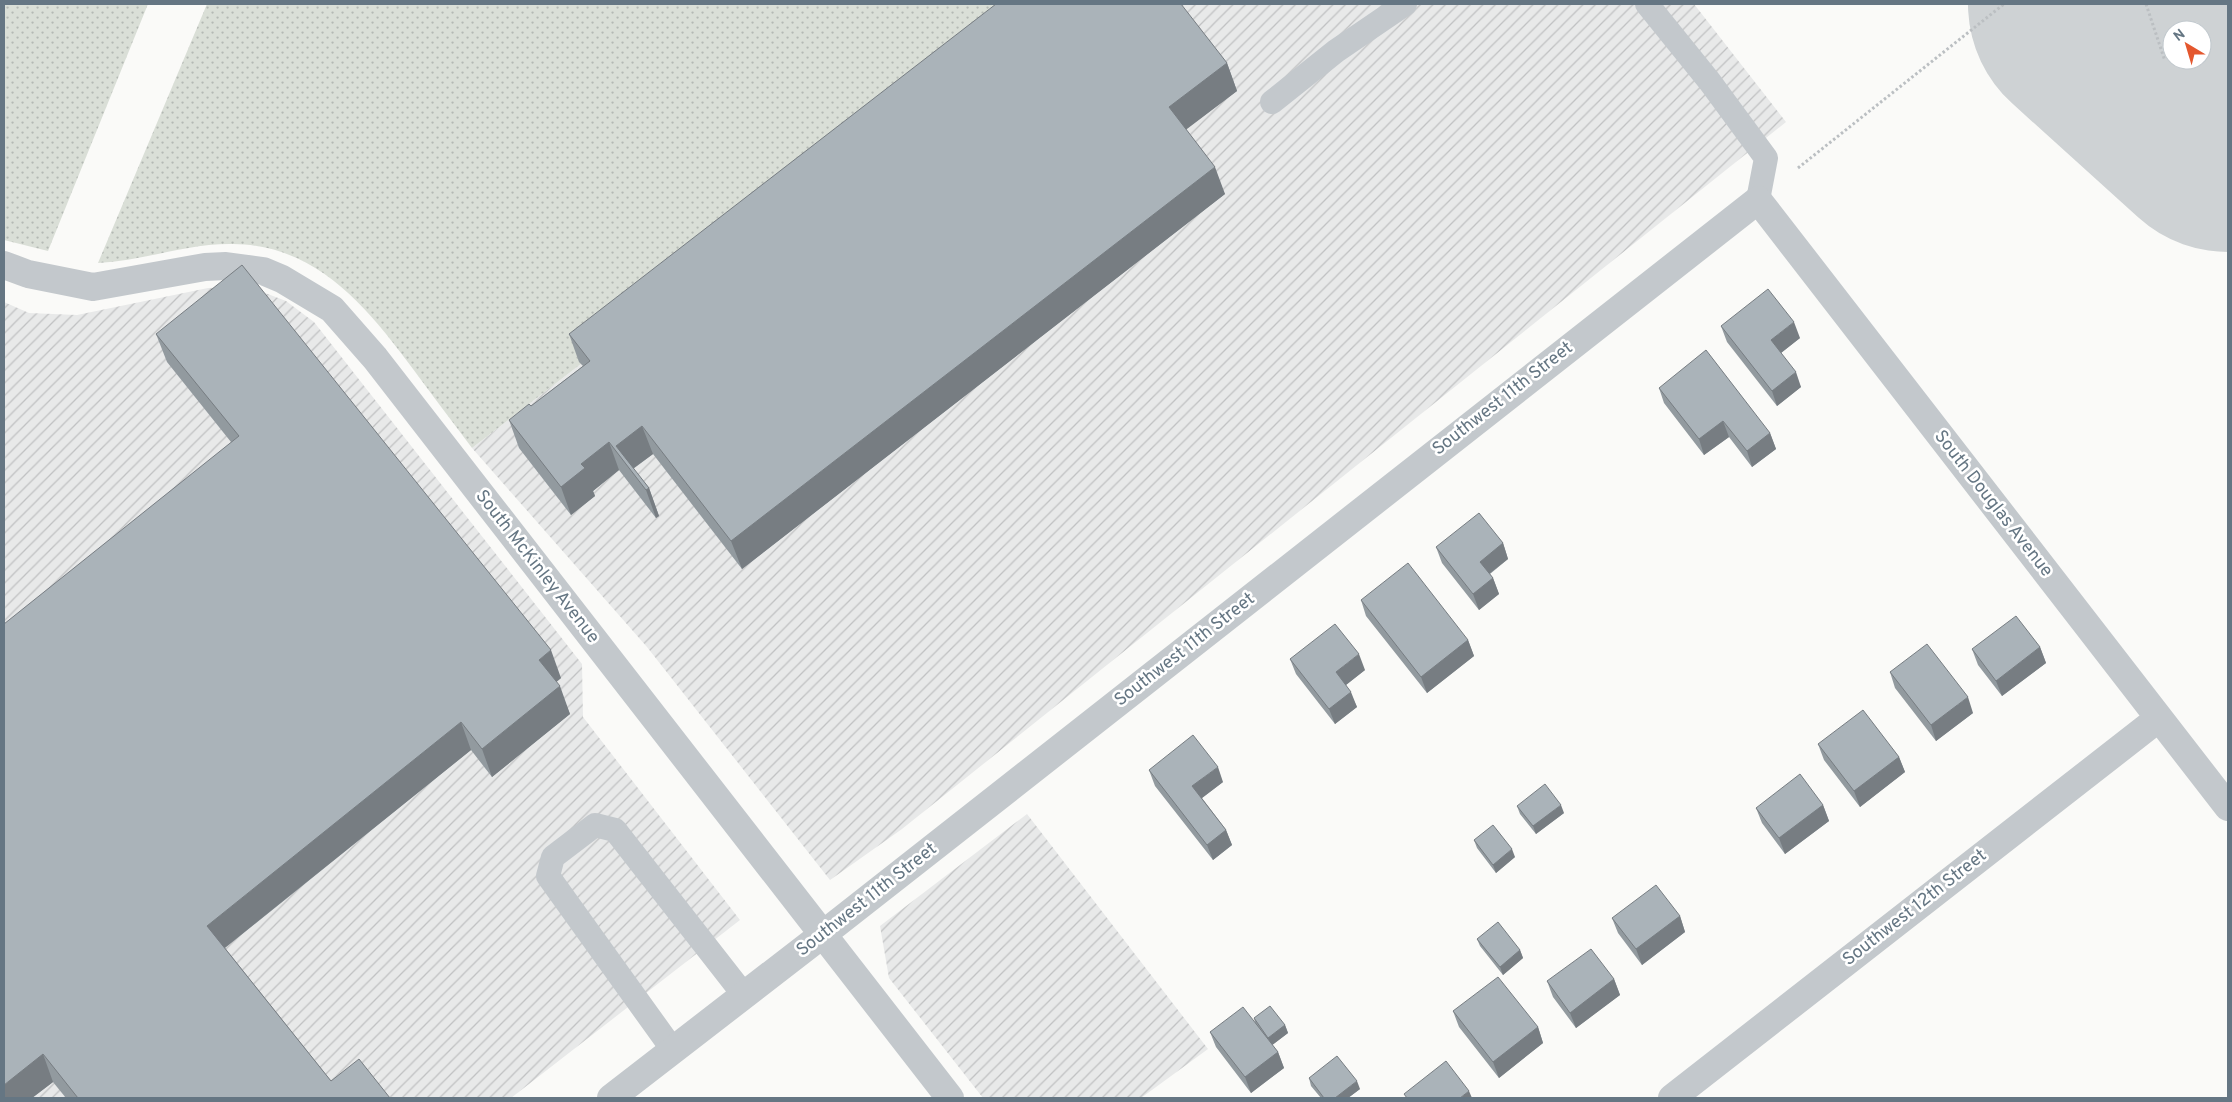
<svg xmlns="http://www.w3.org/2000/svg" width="2232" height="1102" font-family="Overpass,sans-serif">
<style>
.industrial{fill:url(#industrial-furrows)}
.park{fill:url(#park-dots)}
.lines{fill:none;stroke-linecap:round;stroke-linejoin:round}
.runway{stroke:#ced2d4;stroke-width:268}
.path{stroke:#bbbfc2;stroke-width:3;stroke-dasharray:2.5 2.5;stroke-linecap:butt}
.service{stroke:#c3c8cc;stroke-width:24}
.minor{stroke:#c3c8cc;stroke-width:28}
.wall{fill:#929a9f}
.shaded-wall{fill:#777d82}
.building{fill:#aab3b9;stroke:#777d82}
.labels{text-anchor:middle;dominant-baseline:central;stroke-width:5;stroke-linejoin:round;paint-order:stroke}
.street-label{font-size:18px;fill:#657683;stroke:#fff}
</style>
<defs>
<pattern id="industrial-furrows" width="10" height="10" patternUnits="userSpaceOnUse" patternTransform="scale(1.25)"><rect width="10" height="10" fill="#e8e9e9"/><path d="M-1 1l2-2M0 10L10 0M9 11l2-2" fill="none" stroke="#c0c1c2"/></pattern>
<pattern id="park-dots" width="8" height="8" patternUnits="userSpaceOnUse" patternTransform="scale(1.25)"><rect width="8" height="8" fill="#dadfd7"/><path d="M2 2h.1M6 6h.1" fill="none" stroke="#b4b9b4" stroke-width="1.8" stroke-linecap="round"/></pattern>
</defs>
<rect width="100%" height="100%" fill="#fafaf8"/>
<!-- industrial -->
<path class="industrial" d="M1047,4h647l92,118 -884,707 -72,51 -183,-233 -175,-199z
M235,287l25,4 26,10 28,21 268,342 1,53 157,203 -229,178h-507v-796l25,11 48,2 131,-27z
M1027,814l181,235 -67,49h-158l-94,-120 -9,-52z"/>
<!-- park -->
<path class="park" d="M4,4h144l-100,247 -44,-11z
M207,4h840l-575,444c-20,-27 -40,-53 -59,-79 -46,-62 -96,-124 -180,-125 -45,-1 -90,17 -135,19z"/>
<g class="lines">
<!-- runway -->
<path class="runway" d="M2102,4l126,114"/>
<!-- path -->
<path class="path" d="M2146,4l19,57
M1798,168l206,-164"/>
<!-- service -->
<path class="service" d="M1647,4l63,78 56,76 -8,42
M1272,102l64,-51 69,-47
M673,1050l-125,-174 5,-19 42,-32 20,5 129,165"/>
<!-- minor -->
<path class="minor" d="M4,265l24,9 65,13 112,-20 21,-1 37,5 19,8 50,30 43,49 575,740
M611,1098l211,-163 936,-735 470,607
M1672,1098l487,-380"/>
</g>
<!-- wall -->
<path class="wall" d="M1227,63l10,28 -51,38 39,65 -483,375 -89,-115 -20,15 16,19 10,28 -3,2 -37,-48 -26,21 2,5 -24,19 -52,-67 -10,-28 22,-14 52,-40 -4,-4 -10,-28z
M1721,326l79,12 -19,15 20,34 -24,19 -50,-64z
M156,334l405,344 -5,4 14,32 -78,63 -21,-27 -246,198 106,133 59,17h-324l-13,-16 -21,16h-28l227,-656 -64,-80z
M1659,388l111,45 6,16 -24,18 -23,-30 -25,18 -40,-52z
M1503,543l5,16 -18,15 3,4 6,16 -20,16 -37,-47 -6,-16z
M1361,600l107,40 6,16 -47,37 -61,-77z
M2040,647l6,16 -44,33 -24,-31 -6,-16z
M1290,659l75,11 -19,15 11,22 -22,17 -39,-50z
M1890,672l83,41 -37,28 -41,-53z
M1818,744l81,13 6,15 -45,35 -36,-47z
M1149,770l74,12 -21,16 24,32 6,15 -19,15 -58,-74z
M1823,805l6,16 -44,33 -23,-31 -6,-15z
M1517,806l47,7 -28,21 -16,-20z
M1474,840l41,17 -19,16 -19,-25z
M1680,916l5,16 -43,33 -24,-32 -6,-15z
M1477,939l43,11 3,8 -20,17 -23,-29z
M1614,979l6,16 -44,33 -23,-31 -6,-16z
M1453,1011l85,16 5,16 -44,35 -40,-51z
M1254,1018l31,7 3,8 -16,12 6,7 6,16 -33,25 -35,-46 -6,-15 45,-9z
M1309,1078l51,11 -12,9h-27l-10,-12z"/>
<!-- shaded-wall -->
<path class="shaded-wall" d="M1227,63l10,28 -58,44 -10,-28z
M1215,167l10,27 -483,375 -11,-28z
M1794,322l6,16 -23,18 -6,-16z
M1796,372l5,15 -24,19 -5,-15z
M1723,421l6,16 -25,18 -5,-16z
M642,426l11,28 -22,16 -15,-24z
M1770,433l6,16 -24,18 -5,-16z
M609,442l10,28 -26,21 2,5 -24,19 -10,-28 20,-23z
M649,488l10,28 -3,2 -10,-28z
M1503,543l5,16 -23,18 -5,-15z
M1493,578l6,16 -20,16 -6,-16z
M1468,640l6,16 -47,37 -6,-16z
M2040,647l6,16 -44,33 -6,-15z
M551,650l10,28 -12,10 -10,-28z
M1359,654l6,16 -23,18 -6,-16z
M560,686l10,28 -78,63 -10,-28z
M1351,692l6,15 -22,17 -6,-15z
M1968,697l5,16 -37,28 -5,-16z
M461,722l10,28 -254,204 -10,-28z
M1899,757l6,15 -45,35 -6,-16z
M1218,767l5,15 -25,19 -6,-15z
M1561,805l3,8 -28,21 -3,-8z
M1823,805l6,16 -44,33 -6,-16z
M1226,830l6,15 -19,15 -6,-15z
M1512,849l3,8 -19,16 -3,-8z
M1680,916l5,16 -43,33 -6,-16z
M1520,950l3,8 -20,17 -3,-8z
M1614,979l6,16 -44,33 -6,-15z
M1285,1025l3,8 -17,13 -3,-8z
M1538,1027l5,16 -44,35 -6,-16z
M1278,1052l6,16 -33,25 -6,-16z
M43,1054l10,28 -21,16h-28v-13z
M1357,1081l3,8 -12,9h-13z
M1469,1091l3,7h-12z"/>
<!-- building -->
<path class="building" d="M996,4h185l46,59 -58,44 46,60 -484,374 -89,-115 -26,20 33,42 -3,2 -37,-48 -28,22 4,4 -24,19 -52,-67 20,-16 2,2 59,-45 -21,-27z
M242,265l309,385 -12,10 21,26 -78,63 -21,-27 -254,204 124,155 28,-22 31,39h-312l-35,-44 -39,31v-461l235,-188 -83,-102z
M1768,289l26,33 -23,18 25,32 -24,19 -51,-65z
M1706,350l64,83 -23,18 -24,-30 -24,18 -40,-51z
M1479,513l24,30 -23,19 13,16 -20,16 -37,-47z
M1408,563l60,77 -47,37 -60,-77z
M2016,616l24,31 -44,34 -24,-32z
M1335,624l24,30 -23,18 15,20 -22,17 -39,-50z
M1927,644l41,53 -37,28 -41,-53z
M1863,710l36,47 -45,34 -36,-47z
M1193,735l25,32 -26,19 34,44 -19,15 -58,-75z
M1800,774l23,31 -44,33 -23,-30z
M1545,784l16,21 -28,21 -16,-20z
M1493,825l19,24 -19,16 -19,-25z
M1656,885l24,31 -44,33 -24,-31z
M1498,922l22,28 -20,17 -23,-28z
M1591,949l23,30 -44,34 -23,-32z
M1498,977l40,50 -45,35 -40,-51z
M1270,1006l15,19 -17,13 -14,-20z
M1243,1007l35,45 -33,25 -35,-45z
M1337,1056l20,25 -22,17h-11l-15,-20z
M1446,1061l23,30 -9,7h-53l-3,-4z"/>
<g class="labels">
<!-- street labels -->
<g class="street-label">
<text transform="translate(1503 399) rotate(-38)">Southwest 11th Street</text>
<text transform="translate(1993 504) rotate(52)">South Douglas Avenue</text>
<text transform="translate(537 567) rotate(52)">South McKinley Avenue</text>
<text transform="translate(1185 650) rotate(-38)">Southwest 11th Street</text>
<text transform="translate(867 900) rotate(-38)">Southwest 11th Street</text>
<text transform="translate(1915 908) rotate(-38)">Southwest 12th Street</text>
</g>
</g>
<!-- border -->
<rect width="2232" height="1102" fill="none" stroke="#657683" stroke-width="10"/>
<!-- north arrow -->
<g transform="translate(2187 45) rotate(322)"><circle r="24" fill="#ffffff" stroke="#c1c8cd"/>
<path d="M0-4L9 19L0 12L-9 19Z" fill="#e4572e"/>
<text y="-8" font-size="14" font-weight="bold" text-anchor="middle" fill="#657683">N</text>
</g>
</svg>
